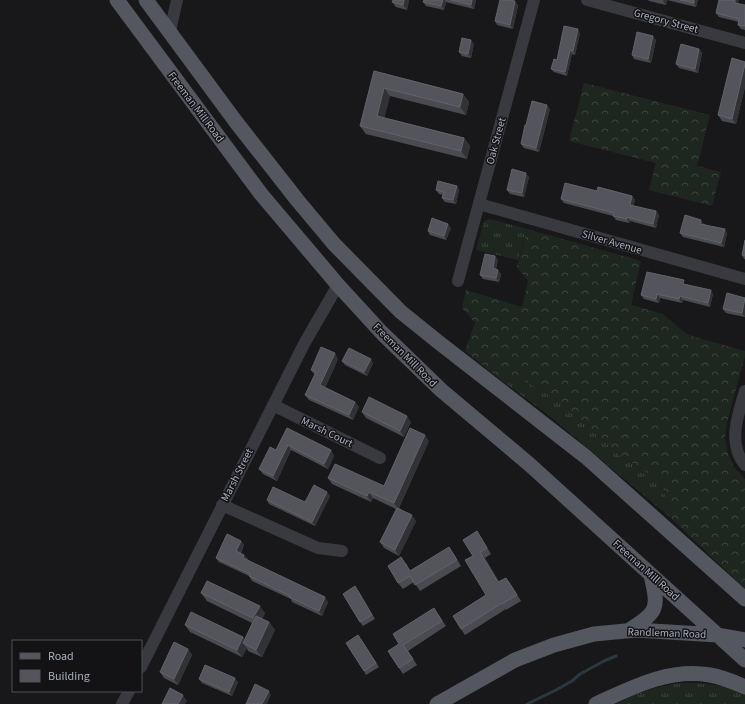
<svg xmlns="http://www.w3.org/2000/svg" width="745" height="704" font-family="'Source Sans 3',sans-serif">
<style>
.grass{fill:url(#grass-tufts)}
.forest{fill:url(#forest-crowns)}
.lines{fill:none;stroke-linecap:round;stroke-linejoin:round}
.stream{stroke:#2d3740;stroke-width:3}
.minor{stroke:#393a40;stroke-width:12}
.major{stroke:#555760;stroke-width:15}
.wall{fill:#494b50}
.shaded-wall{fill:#313236}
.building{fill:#54555c;stroke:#61636b}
.labels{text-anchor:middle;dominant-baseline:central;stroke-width:3;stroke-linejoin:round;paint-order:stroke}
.street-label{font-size:11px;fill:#aaafbc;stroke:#131316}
</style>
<defs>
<pattern id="grass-tufts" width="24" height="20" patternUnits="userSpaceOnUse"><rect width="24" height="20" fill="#1e271f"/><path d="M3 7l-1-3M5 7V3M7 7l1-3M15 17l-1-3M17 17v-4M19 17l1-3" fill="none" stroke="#3c443e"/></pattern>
<pattern id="forest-crowns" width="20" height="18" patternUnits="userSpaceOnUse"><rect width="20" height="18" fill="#1e271f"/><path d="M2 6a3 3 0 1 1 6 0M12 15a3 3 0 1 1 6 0" fill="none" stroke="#3c443e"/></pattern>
</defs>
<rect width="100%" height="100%" fill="#18181b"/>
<!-- grass -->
<path class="grass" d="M490,219l37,10 -9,31 -42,-10 8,-29z
M501,380h22l40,23 56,52 42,26 11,38 -121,-102z
M680,683c25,0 42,1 65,10v11h-129l23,-11 23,-7z"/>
<!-- forest -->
<path class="forest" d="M584,83l126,32 -13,51 24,6 -9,34 -63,-16 7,-27 -87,-22z
M527,229l114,32 -10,44 32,9 25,21 57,16v5l-18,66 -2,15 3,17 6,13 11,12v110l-73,-70 -11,-38 -42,-26 -56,-52 -40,-23h-22l-36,-29 10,-28 -13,-15 4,-18 56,17 6,-26 -11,-14z"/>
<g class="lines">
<!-- stream -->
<path class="stream" d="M527,704l29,-14 16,-9 8,-7 24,-13 12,-5"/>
<!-- minor -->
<path class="minor" d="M587,0l158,43
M170,31l7,-31
M479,204l266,75
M458,281l76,-281
M745,391c-7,24 -18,52 0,74
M273,405l107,53
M222,505l96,43 24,3
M141,667l163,-323 34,-59
M122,704l7,-13"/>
<!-- major -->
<path class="major" d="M117,0l144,194 77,91 44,48 59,57 88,74 216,196
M146,0l90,122 62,79 36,43 67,68 36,29 149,116 159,142
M628,631c30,-20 31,-21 23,-56
M437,704l78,-44 39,-15 40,-11 42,-4 82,5 27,5
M596,704c37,-17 73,-36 114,-29 12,2 24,7 35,12"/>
</g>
<!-- wall -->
<path class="wall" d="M409,0l-2,10 -11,-3 -4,-5z
M424,0h52l-2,9 -28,-7 -2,8 -18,-4 -3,-4z
M648,0h50l-2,7 -29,-7 -1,5 -17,-4z
M738,4l7,1v25l-4,-1 -3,-4 1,-3 -20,-5 -3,-4z
M518,5l-5,24 -16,-4 -2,-4z
M580,33l-5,22 -3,-1 -5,22 -13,-4 -3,-3z
M656,40l-5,23 -17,-4 -2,-4z
M474,44l-3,14 -9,-2 -3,-4z
M699,49l3,4 -4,20 -19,-5 -3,-4z
M745,62v25l-9,37 -14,-3 -4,-6z
M374,71l89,23 6,8 -3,13 -76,-19 -6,22 80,20 6,8 -3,13 -101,-25 -6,-8z
M550,109l-11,43 -15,-4 -3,-4 5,-19z
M529,177l-5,20 -14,-3 -3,-4z
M457,186l2,4 -3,14 -11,-2 -3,-4 1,-3 -4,-1 -3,-4z
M597,191l35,5 3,4 -2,6 23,5 3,4 -3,13 -26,-7 -1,2 -13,-3 -3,-4 -49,-13 -3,-4z
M704,224l23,9 -3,14 -41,-10 -3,-4z
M451,228l-5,12 -16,-5 -2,-4z
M742,255l3,1v3h-1z
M495,256l3,4 -2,9 5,5 -2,8 -16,-3 -3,-4z
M686,284l27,10 -3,13 -27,-7 -1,3 -22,-5 -1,5 -15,-4 -3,-4z
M745,298v19l-19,-4 -3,-4z
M338,359l-13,29 30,14 4,5 -6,13 -44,-20 -4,-5 10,-20 -4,-5z
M342,361l31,2 -6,13 -22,-11z
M362,412l49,10 -7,15 -38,-19z
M287,428l44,22 3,6 -6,13 -37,-19 -14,31 -14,-7 -4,-5 17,-19z
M429,441l-30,67 17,13 -17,35 -15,-8 -4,-6 16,-33 -23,-11 -2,4 -39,-18 -4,-6 56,8z
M330,496l-15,30 -46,-22 -2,-4 38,2z
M481,537l10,17 -6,4 14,24 11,1 11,18 -15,9v-1l-41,26 -4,-6 25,-34 -13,-39z
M241,541l3,4 -3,8 7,6 -1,1 81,42 -6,14 -30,-14 -1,-3 -39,-18 -3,-5 -30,-14 -3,-4z
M453,553l8,13 -41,25 -6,-9 -11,7 -5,-6 8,-20 4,8z
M358,590l17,29 -12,7 -3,-4z
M201,593l64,20 -3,6 7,3 6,8 -13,27 -14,-6 -1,-3 -5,9 -52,-25 -5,-7 60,14 7,-16 -45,-22z
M438,614l8,12 -38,25 9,14 -14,9 -4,-6v-24z
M361,639l18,28 -13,8 -2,-4z
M188,649l4,6 -14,30 -14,-7 -4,-6z
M199,679l39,3 -6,14 -30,-13z"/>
<!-- shaded-wall -->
<path class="shaded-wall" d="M404,0h5l-2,10 -4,-5z
M443,0h2l1,2 -2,8 -3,-4z
M472,0h4l-2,9 -3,-4z
M664,0h3l-1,5 -3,-4z
M694,0h4l-2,7 -2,-4z
M735,0h4l-2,7 -2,-4z
M515,1l3,4 -5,24 -3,-4z
M578,29l2,4 -5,22 -2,-4z
M653,36l3,4 -5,23 -3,-4z
M471,40l3,4 -3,14 -3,-4z
M699,49l3,4 -4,20 -3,-4z
M570,50l2,4 -5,22 -2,-4z
M745,64v23l-9,37 -4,-5z
M384,88l6,8 -7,28 -6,-8z
M463,94l6,8 -3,13 -6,-8z
M547,105l3,4 -11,43 -3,-4z
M464,138l6,8 -3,13 -6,-8z
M526,173l3,4 -5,20 -2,-4z
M457,186l2,4 -3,14 -3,-4z
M632,196l3,4 -2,9 -3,-4z
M656,211l3,4 -3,13 -3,-4z
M627,217l3,4 -1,2 -2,-4z
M701,220l3,4 -1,4 -3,-4z
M448,224l3,4 -5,12 -2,-4z
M725,229l2,4 -3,14 -3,-4z
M495,256l3,4 -3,12 -2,-4z
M498,270l3,4 -2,8 -3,-4z
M711,290l2,4 -3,13 -2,-4z
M657,294l3,4 -1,5 -3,-4z
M680,296l3,4 -1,3 -3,-4z
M745,300v17l-3,-4z
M335,353l3,6 -14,31 -4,-5z
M371,359l2,4 -6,13 -3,-4z
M355,402l4,5 -6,13 -4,-5z
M407,416l4,6 -7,15 -4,-6z
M425,435l4,6 -31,68 -4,-6z
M288,445l3,5 -14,31 -4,-5z
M331,450l3,6 -6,13 -4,-5z
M327,492l3,4 -15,30 -3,-4z
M369,492l4,6 -2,4 -4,-6z
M412,515l4,6 -17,35 -4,-6z
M241,541l3,4 -5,10 -3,-4z
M480,552l5,6 18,30 -5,-6z
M244,555l4,4 -2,3 -3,-4z
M506,578l4,5 11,18 -4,-6z
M325,597l3,5 -6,14 -3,-5z
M260,606l5,7 -6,13 -6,-8z
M269,622l6,8 -13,27 -6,-7z
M243,637l5,8 -5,-2 4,5 -5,9 -5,-7z
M188,649l4,6 -14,30 -4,-6z
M235,678l3,4 -6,14 -3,-4z
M269,691l2,4 -4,9h-5z
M183,695l4,6 -2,3h-7z"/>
<!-- building -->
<path class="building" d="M393,0h11l-1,5 -11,-3z
M424,0h19l-2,6 -18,-4z
M451,0h21l-1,5z
M500,0h9l6,1 -5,24 -15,-4z
M680,0h14v3z
M719,0h16v3l10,2v21l-7,-1 1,-6 -23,-6z
M564,26l14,3 -5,22 -3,-1 -5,22 -14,-3 3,-10 3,1z
M637,32l16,4 -5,23 -16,-4z
M462,38l9,2 -3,14 -9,-2z
M681,44l18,5 -4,20 -19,-5z
M732,58l13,4v2l-13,55 -14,-4z
M374,71l89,23 -3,13 -76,-19 -7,28 87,22 -3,13 -101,-25z
M532,101l15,4 -11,43 -15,-4 4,-19h1z
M512,169l14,4 -4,20 -15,-3z
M438,181l19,5 -4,14 -11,-2 2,-6 -8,-2z
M565,183l32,8 1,-4 34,9 -2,9 26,6 -3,13 -26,-7v2l-14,-3 1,-3 -53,-14z
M685,215l16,5 -1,4 25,5 -4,14 -41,-10z
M432,218l16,6 -4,12 -16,-5z
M745,240v16l-3,-1z
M485,254l10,2 -2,12 5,2 -2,8 -16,-3z
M647,272l37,8 -1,4 28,6 -3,13 -28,-7 -1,3 -22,-5 -1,5 -15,-4z
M727,293l18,5 -3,15 -19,-4z
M321,347l14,6 -15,32 35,17 -6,13 -44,-20 11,-23 -5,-2z
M349,348l22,11 -7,13 -22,-11z
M369,397l38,19 -7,15 -38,-19z
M287,428l44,22 -7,14 -36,-19 -15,31 -14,-7 11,-22 6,3z
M410,428l15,7 -31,68 -25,-11 -2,4 -39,-18 7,-14 49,22z
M314,485l13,7 -15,30 -45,-22 6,-13 32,15z
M397,508l15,7 -17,35 -15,-8z
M477,531l10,17 -7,4 18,30 8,-4 11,17 -15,9v-1l-41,26 -8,-13 33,-21 -21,-35 8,-4 -10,-16z
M227,534l14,7 -5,10 8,4 -1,3 82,39 -6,14 -30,-14 1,-1 -41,-20 1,-2 -34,-16z
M449,547l8,13 -42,25 -5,-9 -12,7 -10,-17 13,-9 9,14z
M207,581l53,25 -7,12 -52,-25z
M355,586l17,29 -12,7 -17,-28z
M434,608l8,13 -39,24 10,14 -14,9 -11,-17 11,-7 -6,-10z
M191,612l52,25 -6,13 -52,-25z
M256,616l13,6 -13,28 -13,-7z
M358,635l18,28 -12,8 -18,-28z
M174,642l14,7 -14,30 -14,-7z
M205,665l30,13 -6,14 -30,-13z
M255,684l14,7 -7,13h-16z
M170,688l13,7 -5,9h-16z"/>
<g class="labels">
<!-- street labels -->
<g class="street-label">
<text transform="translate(666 21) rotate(15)">Gregory Street</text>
<text transform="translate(196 107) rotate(53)">Freeman Mill Road</text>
<text transform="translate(496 141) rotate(-75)">Oak Street</text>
<text transform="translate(612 242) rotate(16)">Silver Avenue</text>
<text transform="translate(405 355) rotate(45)">Freeman Mill Road</text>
<text transform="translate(327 432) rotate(26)">Marsh Court</text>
<text transform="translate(237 475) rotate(-63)">Marsh Street</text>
<text transform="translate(646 570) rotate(42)">Freeman Mill Road</text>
<text transform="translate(667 633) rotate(2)">Randleman Road</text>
</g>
</g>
<!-- legend -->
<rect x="12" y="640" width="130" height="52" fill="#131316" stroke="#4f5158"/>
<rect x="20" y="653" width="20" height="6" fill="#555760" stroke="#4f5158"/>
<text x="48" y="660" font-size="12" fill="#aaafbc">Road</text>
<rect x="20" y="670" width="20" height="12" fill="#54555c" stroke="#4f5158"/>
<text x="48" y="680" font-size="12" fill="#aaafbc">Building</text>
</svg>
